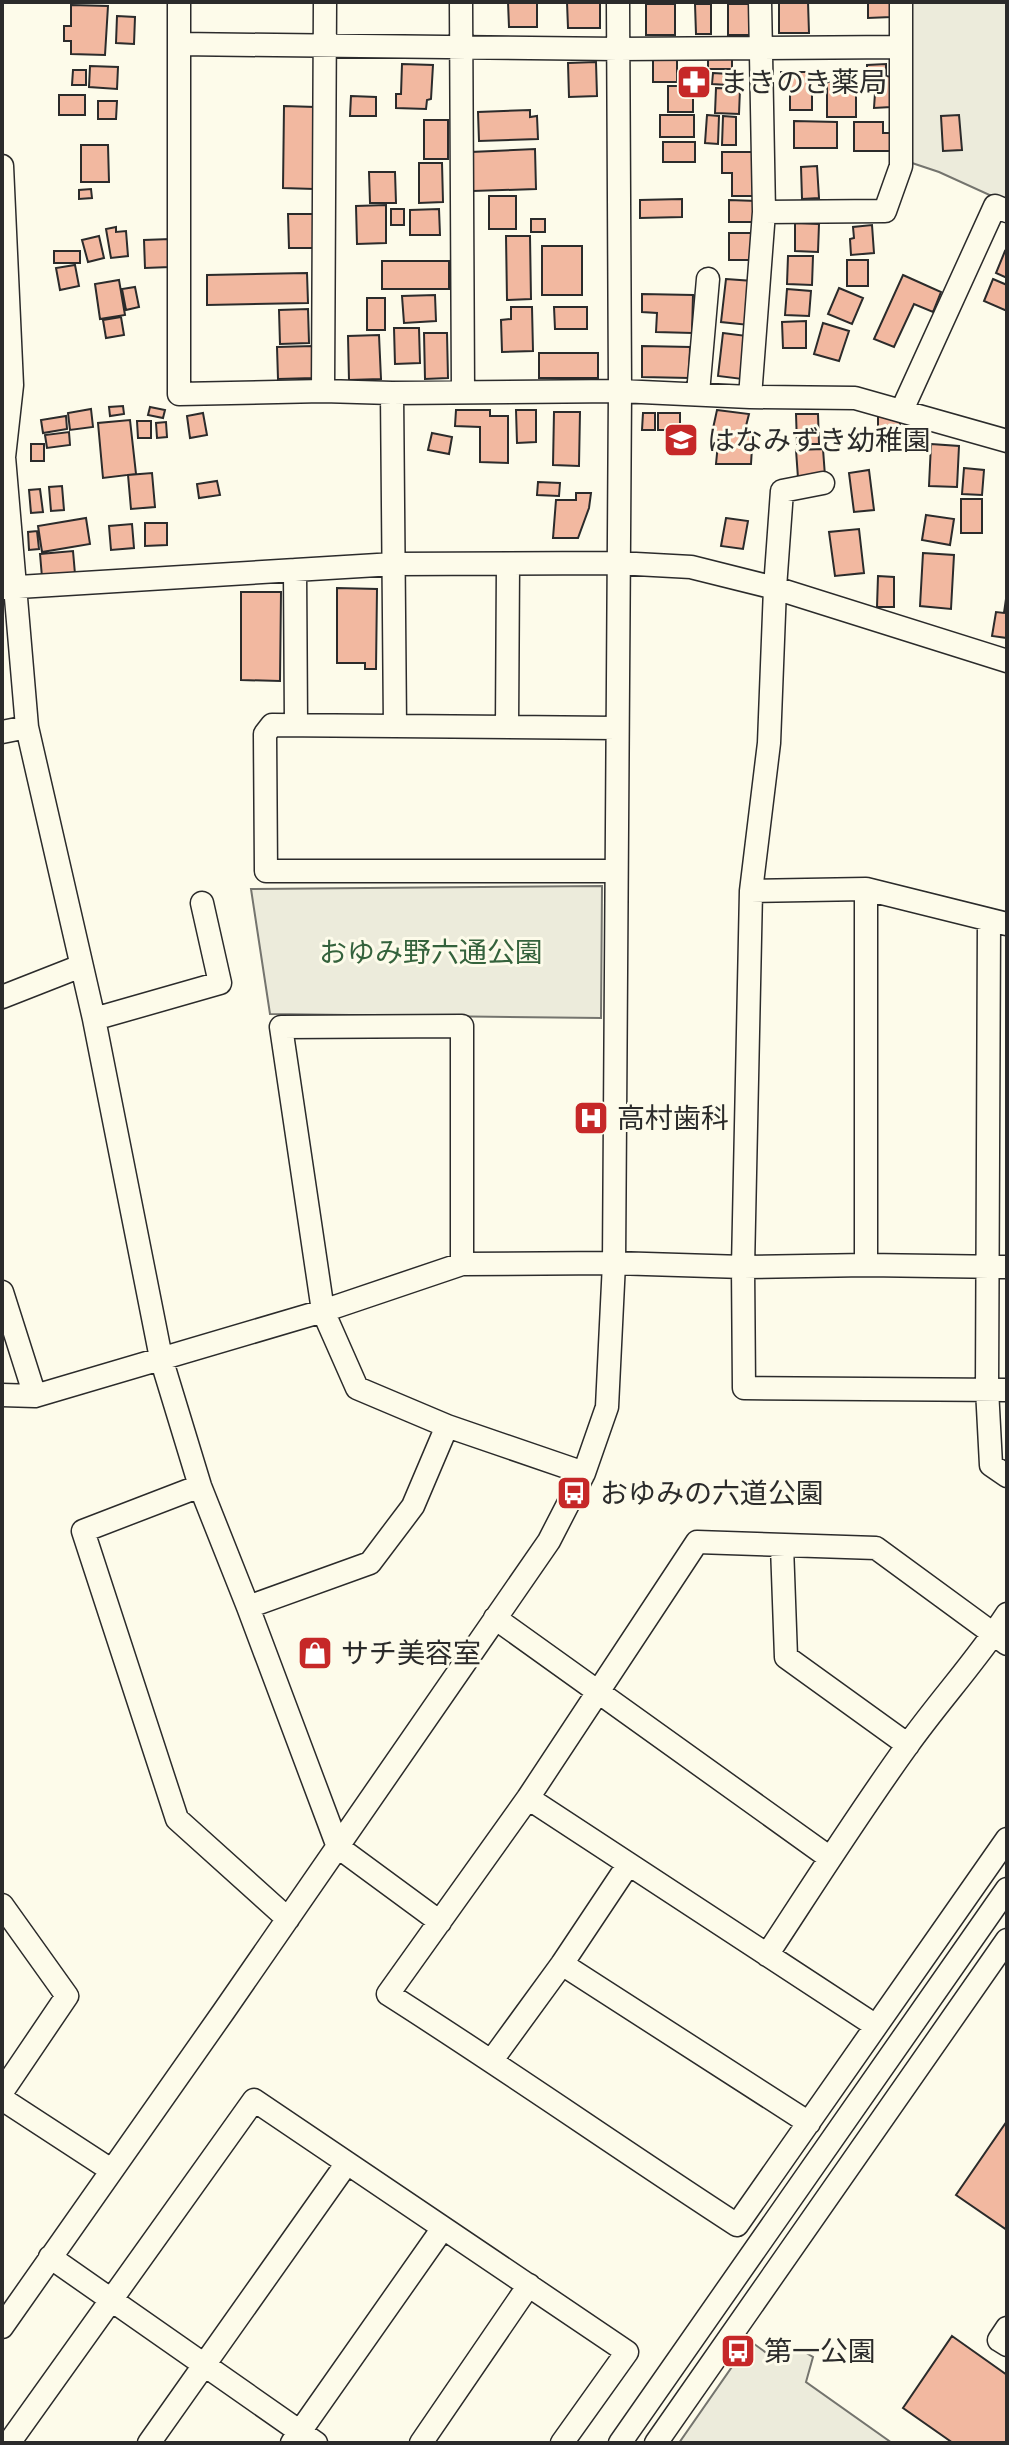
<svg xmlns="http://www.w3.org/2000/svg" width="1009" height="2445" font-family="Roboto,'Noto Sans JP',sans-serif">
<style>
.green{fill:#ecebdb;stroke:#74746e;stroke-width:2}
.building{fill:#f2b8a0;stroke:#2b2b2b;stroke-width:2}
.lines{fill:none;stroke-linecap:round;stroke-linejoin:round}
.minor-casing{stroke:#2b2b2b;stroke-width:25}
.minor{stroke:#fdfbea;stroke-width:22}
.labels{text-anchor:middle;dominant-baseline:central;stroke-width:6;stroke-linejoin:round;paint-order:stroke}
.poi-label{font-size:28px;fill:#2b2b2b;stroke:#fdfbea;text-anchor:start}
.park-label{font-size:28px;fill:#34623c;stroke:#fdfbea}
</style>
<rect width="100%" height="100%" fill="#fdfbea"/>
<!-- green -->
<path class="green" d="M909,2h98v201l-68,-31 -33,-11z
M602,886l-1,132 -331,-4 -19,-125z
M750,2341l29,21 17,-15 17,10 -7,25 86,61h-213z"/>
<!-- building -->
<path class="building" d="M508,2h29v25h-28z
M567,2h33v26h-32z
M779,2h29l1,31h-30z
M868,2h22l1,15 -23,1z
M646,4h29v31h-29z
M695,4h16v30h-15z
M728,4h24l-1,31h-23z
M71,5l37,1 -3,49 -34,-1v-13h-7v-15h7z
M117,16l18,1 -1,27 -18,-1z
M653,56h24v26h-24z
M708,59h24v10h-24z
M596,62l1,34 -28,1 -1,-34z
M402,64l31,1 -2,34 -4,1 -1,9 -30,-1v-14h5z
M886,64v12l6,1 -1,30 -17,1 1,-15h-8v-28z
M90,66l28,1 -1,22 -28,-2z
M73,70h13v15h-14z
M781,72h31v38h-22v-20h-9z
M713,73l16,1 -1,11 -16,-1z
M827,82h29v35h-29z
M668,86h25v26h-25z
M716,88l24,1 -1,25 -24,-1z
M59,95h26v20h-26z
M351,96l25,1v19h-26z
M98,101h19l-1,18h-18z
M284,106l31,1 -1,82 -31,-1z
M530,110v7l7,-1 1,23 -59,2 -1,-29z
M660,115h34v22h-34z
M707,115l12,1 -1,28 -13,-1z
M959,115l3,35 -19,1 -2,-35z
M723,116l13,1v28h-14z
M424,120h24v39h-24z
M794,121l43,1v26h-43z
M854,122h29v11h8v18h-37z
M663,142h32v20h-32z
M81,145h27l1,37h-28z
M535,149l1,40 -63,2 -2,-39z
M722,152h32v44h-22v-23h-10z
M419,163h23l1,39 -24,1z
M817,166l2,32 -17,1 -1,-32z
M369,172h26l1,31h-26z
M91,189l1,9 -13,1v-9z
M489,196h27v33h-27z
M682,199v18l-42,1v-18z
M729,200l28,1 -1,21h-27z
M386,205v38l-29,1 -1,-38z
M391,209h13v16h-13z
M439,209l1,26h-30v-25z
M288,214h26v34h-25z
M531,219h14v13h-14z
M795,223l24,1 -1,28 -23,-1z
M872,225l2,28 -23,2 -1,-16 4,-1 -1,-11z
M116,227v5l10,-1 2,25 -17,2 -5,-29z
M729,233h25v27h-25z
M99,236l5,22 -16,4 -6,-22z
M506,236h24l1,63 -24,1z
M170,239v28l-25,1 -1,-28z
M542,246h40v49h-40z
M54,251h26v12h-26z
M1005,251l2,1v26l-11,-5z
M788,256h25l-1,29 -25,-1z
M847,260h21v26h-21z
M382,261h67v28h-67z
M75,265l4,21 -19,4 -4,-22z
M307,273l1,30 -101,2v-30z
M903,275l38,17 -8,20 -19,-8 -20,43 -20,-8z
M726,279l27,2 -4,44 -28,-3z
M993,279l14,6v26l-23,-10z
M119,280l6,35 -25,4 -5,-35z
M135,287l4,20 -13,3 -4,-21z
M839,288l24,10 -11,26 -24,-10z
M787,289l24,2 -2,25 -24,-1z
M642,294l51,1 -1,38 -36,-1 1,-19 -15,-1z
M435,295l1,26 -32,2 -2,-27z
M367,298h18v32h-18z
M511,307h21l1,44 -31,1 -1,-32 10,-1z
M554,307h33v22h-32z
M308,309l1,34 -29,1 -1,-34z
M121,317l3,18 -18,3 -3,-18z
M806,321v27h-23l-1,-26z
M823,323l26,8 -10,30 -25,-7z
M394,328h25l1,35 -25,1z
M424,333h23l1,45 -23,1z
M723,333l24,3 -5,43 -24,-3z
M379,335l2,44 -32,1 -1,-44z
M313,346l1,32 -36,1 -1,-32z
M642,346l48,1 -1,31 -47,-1z
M539,353h59v25h-59z
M123,406l1,8 -14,2 -1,-9z
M150,407l15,3 -2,8 -15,-3z
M91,409l2,18 -23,3 -2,-17z
M456,410h34v6h18v47l-28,-1v-35l-25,-1z
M516,410h20v32l-19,1z
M717,410l32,4 -4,16 8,1 -2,33h-35l3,-31h-7z
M554,412h26l-1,54 -26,-1z
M203,413l4,22 -17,3 -3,-22z
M643,413h12v17h-13z
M658,413h22v17h-22z
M796,414h22l1,30h-22z
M900,414v18l-22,1v-18z
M66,416l1,13 -24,4 -2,-13z
M130,420l6,54 -33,4 -5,-55z
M137,421h14v17h-13z
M166,422l1,15 -10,1 -1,-15z
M69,432l1,13 -23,3 -2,-13z
M432,433l20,4 -3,17 -21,-4z
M31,444h13v17h-13z
M931,444l28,2 -2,41 -28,-1z
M823,449l2,27 -27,2 -2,-28z
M964,468l20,2 -2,25 -20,-1z
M869,470l5,40 -20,2 -5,-39z
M152,473l3,34 -24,2 -3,-34z
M217,481l3,14 -21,3 -2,-14z
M538,482l22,1 -1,13 -22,-1z
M62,486l2,24 -13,1 -2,-24z
M40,489l3,23 -12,1 -2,-23z
M576,493h15l-2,15 -11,30h-25l3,-38h20z
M961,499h21v34h-21z
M926,515l28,4 -4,26 -28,-5z
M86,518l4,26 -48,8 -4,-26z
M726,518l22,3 -5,28 -22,-3z
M145,523h22v22l-22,1z
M132,524l2,24 -23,2 -2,-24z
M859,529l5,44 -29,3 -6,-44z
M37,531l2,18 -10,1 -1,-18z
M73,551l2,23 -33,3 -2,-23z
M923,553l31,2 -3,54 -31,-3z
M878,576l16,1v30h-17z
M337,588l40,1 -1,80h-11v-6h-28z
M241,592h40l-1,89 -39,-1z
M1007,592v46l-15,-2 4,-24 8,1z
M1007,2121v109l-51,-35z
M952,2336l55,39v68h-54l-50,-35z"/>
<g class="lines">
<!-- minor casing -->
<g class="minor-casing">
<path id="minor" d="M179,2v392l144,-3 69,2 228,-2 130,6 105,1 152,43
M461,2l2,390
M179,44l439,5 283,-2
M2,166l10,219 -8,72 23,270 67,292 67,339 39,128 48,121 90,240 102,75
M764,212l121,-1 16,-45v-164
M323,391l2,-389
M392,393l3,333 -123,-1 -7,9 1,137h350
M698,393l10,-114
M750,397l14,-185 -4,-210
M902,410l93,-204 12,5
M823,483l-41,8 -7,97 -6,155 -18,148 -8,376 1,121 263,2
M295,570l1,154
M2,588l392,-24 223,-1 74,4 84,21 232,73
M395,726l221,2
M507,727l1,-163
M2,732l25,-5
M866,889v376
M751,891l115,-2 141,35
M989,920l-2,469 4,76 16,11
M2,997l79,-31
M94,1019l126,-36 -18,-80
M462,1264v-238l-181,1 42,284 34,77 90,38 137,47
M2,1292l33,104
M2,1395l33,1 288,-85 139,-47 152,-1 129,4 123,-2 141,2
M200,1486l-117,45 94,288 111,100
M782,1546l4,111 122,88
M248,1607l122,-44 43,-57 34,-80
M495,1618l335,240
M1007,1644l-131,-96 -179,-6 -169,256 -140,196c118,75 232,155 349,231l270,-386
M528,1798l348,228
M2,1905l65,91 -65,96
M767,1955c46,-70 91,-141 140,-209 32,-45 70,-86 100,-132
M562,1964l247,159
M492,2060l70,-96 66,-99
M2,2099l109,71
M50,2257l266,186
M2,2327l222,-316 325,-470 35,-68 23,-66 7,-144 6,-872 -2,-389
M1007,2328l-8,12 8,5
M9,2443l245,-343 373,252 -65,91
M149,2443l198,-280
M292,2443l151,-215
M421,2443l108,-158
M620,2443l387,-554
M656,2443l351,-503"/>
</g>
<!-- minor -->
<use href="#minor" class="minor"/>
</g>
<!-- icons -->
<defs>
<g id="pharmacy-square" transform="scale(1.8)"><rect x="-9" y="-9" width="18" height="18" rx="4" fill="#c62828" stroke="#fdfbea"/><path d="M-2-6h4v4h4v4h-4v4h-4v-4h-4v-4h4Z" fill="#fff"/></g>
<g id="school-square" transform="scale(1.8)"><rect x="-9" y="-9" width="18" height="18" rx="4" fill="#c62828" stroke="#fdfbea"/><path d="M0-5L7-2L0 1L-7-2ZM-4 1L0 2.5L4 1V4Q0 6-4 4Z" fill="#fff"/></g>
<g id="hospital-square" transform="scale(1.8)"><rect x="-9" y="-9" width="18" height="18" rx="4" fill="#c62828" stroke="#fdfbea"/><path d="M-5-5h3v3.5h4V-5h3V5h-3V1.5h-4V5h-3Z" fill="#fff"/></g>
<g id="bus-square" transform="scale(1.8)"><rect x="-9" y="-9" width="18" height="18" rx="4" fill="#c62828" stroke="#fdfbea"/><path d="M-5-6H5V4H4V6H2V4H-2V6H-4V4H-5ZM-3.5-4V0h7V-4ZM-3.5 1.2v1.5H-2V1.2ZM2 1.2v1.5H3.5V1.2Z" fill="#fff"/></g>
<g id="shop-square" transform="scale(1.8)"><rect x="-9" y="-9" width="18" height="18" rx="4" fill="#c62828" stroke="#fdfbea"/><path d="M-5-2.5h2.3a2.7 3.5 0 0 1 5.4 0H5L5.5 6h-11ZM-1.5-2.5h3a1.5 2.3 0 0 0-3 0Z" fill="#fff"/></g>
</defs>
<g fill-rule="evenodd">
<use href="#pharmacy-square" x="694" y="82"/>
<use href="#school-square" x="681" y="440"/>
<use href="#hospital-square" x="591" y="1118"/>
<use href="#bus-square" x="574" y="1493"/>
<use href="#shop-square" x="315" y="1653"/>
<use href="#bus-square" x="738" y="2351"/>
</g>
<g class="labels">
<!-- poi labels -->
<g class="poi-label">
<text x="720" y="82">まきのき薬局</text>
<text x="707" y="440">はなみずき幼稚園</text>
<text x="617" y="1118">高村歯科</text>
<text x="600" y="1493">おゆみの六道公園</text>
<text x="341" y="1653">サチ美容室</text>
<text x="764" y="2351">第一公園</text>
</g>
<!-- park labels -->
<g class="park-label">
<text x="431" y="952">おゆみ野六通公園</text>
</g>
</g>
<!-- border -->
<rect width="1009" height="2445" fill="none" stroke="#2b2b2b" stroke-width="8"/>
</svg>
